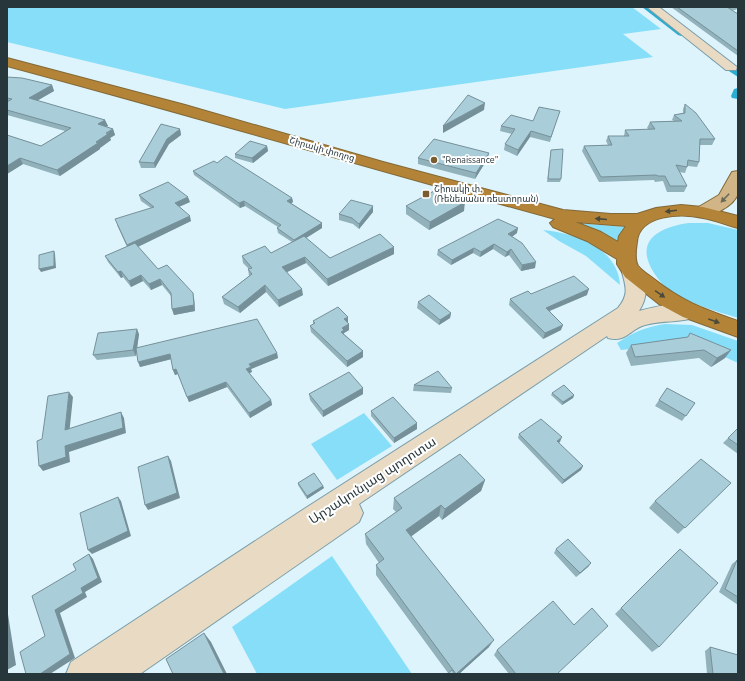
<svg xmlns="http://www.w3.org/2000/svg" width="745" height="681" font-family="Ubuntu,'Noto Sans Armenian',sans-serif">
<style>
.green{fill:#87def9}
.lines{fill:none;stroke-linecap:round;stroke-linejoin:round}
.canal{fill:#29aed1;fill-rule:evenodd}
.secondary-casing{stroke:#7a9da9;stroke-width:2}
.primary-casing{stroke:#826938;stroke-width:2}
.highway-casing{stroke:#826938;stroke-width:2}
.secondary{fill:#e8dac3;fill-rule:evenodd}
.primary{fill:#d1b587;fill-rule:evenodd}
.highway{fill:#b38437;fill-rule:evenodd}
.wall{fill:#91b1bb}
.shaded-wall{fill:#769099}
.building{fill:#a9ceda;stroke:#769099}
.oneway{fill:#6b6959}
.oneway2{fill:#4a4a3a}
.poi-dot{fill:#795c2f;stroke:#fff;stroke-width:1.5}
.labels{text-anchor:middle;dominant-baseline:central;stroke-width:4;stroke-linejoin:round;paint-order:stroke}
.far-street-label{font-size:9px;fill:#27363b;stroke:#fff}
.far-poi-label{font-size:9px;fill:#27363b;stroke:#fff;text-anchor:start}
.near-street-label{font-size:13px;fill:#27363b;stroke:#fff}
</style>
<rect width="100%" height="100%" fill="#def4fc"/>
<!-- green -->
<path class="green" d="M7,7h625l29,22 -38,5 30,23 -368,52 -278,-67z
M576,223l50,4c-6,6 -8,11 -8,19z
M689,223h19l30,7v88c-23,-7 -47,-14 -68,-27 -6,-4 -12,-12 -16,-18 -21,-33 6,-46 35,-50z
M543,230c32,3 75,18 77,55l-34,-29 -27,-15z
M665,324l27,1 46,16v22l-46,-21 -71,8 -4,-7c17,-11 28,-16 48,-19z
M364,413l28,33 -55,34 -26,-36z
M332,556l80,118h-155l-25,-47z"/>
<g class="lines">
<!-- canal -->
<path class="canal" d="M642,7h9l34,26 -4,3 -3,-1z
M715,55l23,15v7l-26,-17 -2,-2z
M738,88v11l-6,-1 -1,-2 3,-7z"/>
<!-- secondary casing -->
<g class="secondary-casing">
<path id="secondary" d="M647,7h12l78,60 -1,3h-10z
M632,265l7,2c9,15 9,30 0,44 18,-5 40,-10 58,-4l4,5 -4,5c-17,6 -35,3 -52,8 -15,4 -19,18 -37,13l-1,-2 -248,168 4,9 -4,9 -219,152h-74l5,-12 233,-153 314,-201c11,-13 8,-21 4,-36l3,-5z"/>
</g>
<!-- primary casing -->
<g class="primary-casing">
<path id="primary" d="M738,171c0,7 2,16 0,22 -3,13 -29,26 -41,23l-3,-4 3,-4 22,-13 13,-23z"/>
</g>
<!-- highway casing -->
<g class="highway-casing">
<path id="highway" d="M7,58l178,47 198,57 180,48 48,4h26l19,-6 25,-3 22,2 35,9v12c-12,-3 -23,-8 -35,-10 -21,-5 -64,-4 -66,24 -1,7 -3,17 1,24 4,5 11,9 16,13 29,23 50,30 84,42v16l-55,-20 -24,-13 -34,-27 -8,-13v-5l-30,-18 -34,-14 -3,-4 5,-4c-183,-50 -365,-104 -548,-153zM575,222l51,4 -7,10 -1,6 -17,-10z"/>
</g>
<!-- secondary -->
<use href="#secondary" class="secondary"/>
<!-- primary -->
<use href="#primary" class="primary"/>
<!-- highway -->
<use href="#highway" class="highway"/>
</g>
<!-- wall -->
<path class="wall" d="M671,7h67l-2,3h-4l6,4v42z
M7,77l45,8 2,6 -17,10 68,19 3,6 -2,1 7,2 2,6 -5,3 1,2 -11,8v1l-40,27 -37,-12 -16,10v-39l34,11 24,-15 -58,-16z
M685,104l30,35 -3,6h-12l-1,17 -2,5 -9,-1 -1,1 -2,6 -6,-1 8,14 -3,6h-17l-4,-11 -8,1 -1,-2 -55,2 -17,-31 2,-5 24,-1 -2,-4 2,-5h16l1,-6h24l-2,-2 3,-6 24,-1 -2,-1 2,-5 9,-2v-4z
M558,116l-8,26 -20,-5 -13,19 -13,-6 1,-6 7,-10 -12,-3 1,-5 32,-5z
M180,129l1,6 -12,9 -14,24h-14l-2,-6z
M267,146l1,5 -15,12 -18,-5v-4z
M551,150l10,29 -1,3h-13z
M418,158h70l-13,21 -57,-15z
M217,163l75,35 1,4 -2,1 31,20v5l-16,10 24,20 64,-11v7l-66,32 -22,-23 -19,9 16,23 -24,12 -13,-15 -26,21 -16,-9 -2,-7 27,-21 -1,-7h1l-6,-6 -1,-7 29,-3 21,-11 -14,-9 -1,-5 1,-1 -33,-21 -5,2 -46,-33 -1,-4z
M139,195l51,7 -11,5 12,14 -53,26 20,22 36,29 1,13 -21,4 -2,-6 -1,-13 -9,-11 -11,5 -8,-9 -12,6 -8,-10 -2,1 -13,-16 -3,-6 22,-9 -10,-22 34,-17 -10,-7z
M406,206l58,5 -35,19 -23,-16z
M373,212l-14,17 -6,-5 -14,-4v-6z
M517,233l-5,4 23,31 -14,3 -12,-16 -4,2 -12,-8 -13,8 -7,-4 -22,12 -14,-10 1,-5z
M531,294l56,1 -37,16 11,19 -18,9 -34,-34 1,-6z
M418,302l33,11 -1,5 -11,7 -22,-17z
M348,317v6l1,1v6l-5,3v1l19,17v6l-16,10 -36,-35 -1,-6 3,-2v-3z
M139,334l-2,14 140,5 1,5 -27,11 1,3 -3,1 22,27 1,5 -22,13 -23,-31 -38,15 -11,-28 -3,1 -2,-5 -2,-11 -31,8 -3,-15 -1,4 -39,4 -4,-5z
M687,337l38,21 -14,9 -12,-9 -68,8 -5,-13 5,-8z
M414,385l38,3 -1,5 -38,-2z
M363,388v6l-40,23 -13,-17 -1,-6z
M667,388l28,15 -13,18 -27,-15z
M552,393l22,2 -1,3 -11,7 -11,-10z
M371,411l46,12v6l-23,14 -23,-27z
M738,428v26l-15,-11z
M519,434l41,8 -2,1 25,23 -2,4 -19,14 -44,-46z
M485,480l-4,11 -39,29 -3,-4 -28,20 78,111 -30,27h-12l1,-1 -72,-98v-10l3,-2 -13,-19 -1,-10 31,-22 -3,-3 1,-11z
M298,483l25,3 1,2 -17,11 -9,-14z
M731,483l-53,51 -29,-26 6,-7z
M556,549l35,14 -3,4 -12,10 -22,-24z
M674,555l-15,92 -7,5 -37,-38z
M737,560h1v45l-19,-13 13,-28z
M710,647l28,27h-31l-2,-23z
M497,650l60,24h-48l-15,-19z"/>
<!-- shaded-wall -->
<path class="shaded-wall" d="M52,85l2,6 -23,13 -2,-6z
M485,103l-1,7 -41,23v-7z
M105,120l3,6 -8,4 -2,-6z
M113,129l2,6 -5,3 1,2 -11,8v1l-40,27 -3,-6z
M180,129l1,6 -12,9 -14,24 -1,-5 13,-24z
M531,131l-1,6 -13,19 1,-6z
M267,146l1,5 -15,12 -1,-5z
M489,153l-1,5 -13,21 1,-6z
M20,158l3,6 -16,10v-8z
M188,197l2,5 -14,6 -1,-5z
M292,198l1,4 -6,4v-5z
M244,201l1,5 -5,2 -1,-5z
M465,202l-1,9 -35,19 1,-8z
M373,206v6l-14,17v-5z
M190,216l1,5 -62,30 -2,-6z
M322,223v5l-27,17 -1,-5z
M518,228l-1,5 -10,7 1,-6z
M494,244l-1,5 -13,8 1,-5z
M394,247v7l-66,32 -1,-7z
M474,248l-1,5 -22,12 1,-5z
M511,249l-2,6 -4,2 2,-5z
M54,251l1,3 1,14 -15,4 -2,-3z
M305,257l1,6 -23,11 -1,-7z
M536,262l-1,6 -14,3 1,-6z
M121,271l2,6 -2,1 -3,-6z
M141,275l2,6 -12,6 -2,-6z
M160,279l2,6 -11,5 -2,-6z
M265,285l1,7 -26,21 -2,-6z
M302,289l1,6 -24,12 -1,-7z
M589,289l-2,6 -43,18 2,-5z
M193,293l1,5 1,13 -21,4 -2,-6z
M451,313l-1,5 -11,7 1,-5z
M348,317v5l-4,3v-6z
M349,324v6l-5,3v3l-2,1v-9z
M563,325l-2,5 -18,9 2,-6z
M137,329l2,5 -3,22 -3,-6z
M731,350l-6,8 -14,9 6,-9z
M363,351v6l-16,10v-6z
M277,353l1,5 -27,11 1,3 -5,2 -1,-5 3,-5z
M170,354l2,5 -32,8 -2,-5z
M176,369l2,5 -3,1 -2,-5z
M226,382l1,5 -38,15 -2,-5z
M363,388v6l-40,23v-6z
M69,392l4,5 -4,38 -4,-5z
M574,395l-1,3 -11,7 1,-3z
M271,400l1,5 -22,13 -1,-5z
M121,412l3,6 2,15 -57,19 1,10 -27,9 -4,-5 26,-20z
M417,423v6l-23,14v-5z
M562,437l-2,5 -5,4 2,-5z
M168,456l3,5 9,37 -32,12 -3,-5z
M583,466l-2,4 -19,14 2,-4z
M485,480l-4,11 -39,29 3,-11z
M323,486l1,2 -17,11v-3z
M118,497l3,4 10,35 -39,18 -4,-4z
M441,505l-2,11 -34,25 1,-11z
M89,554l4,5 9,23 -17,10 2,5 -27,16 15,45 -25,16h-10l15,-64 26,-22z
M591,563l-3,4 -12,10 4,-4z
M7,608l9,57 -9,5z
M204,633l7,9 16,32h-3z
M494,640l-5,7 -30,27h-3z"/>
<!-- building -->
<path class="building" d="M677,7h50l11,7v37z
M7,77l15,1 30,7 -23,13 76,22 -7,4 15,5 -7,4 2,1 -12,8 2,1 -41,27 -37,-12 -13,8v-31l34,11 30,-18 -64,-18v-8l5,-3 -5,-1z
M468,95l17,8 -42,23z
M685,104l11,9 19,26h-15l-1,23 -11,-2 -1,7 -11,-2 11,21h-17l-5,-10h-7l-2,-1 -55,2 -17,-31 28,-1 -4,-9h21l-4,-6 30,-1 -5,-7 32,-1 -8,-6 11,-2z
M539,107l21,4 -9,26 -20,-6 -13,19 -13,-6 10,-15 -14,-3 10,-11 22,6z
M161,124l19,5 -13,10 -13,24 -15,-1z
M434,139l55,14 -13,20 -58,-15z
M250,141l17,5 -15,12 -17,-4z
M563,149l-2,30h-13l3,-29z
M226,156l66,42 -5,3 35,22 -28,17 -17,-12 4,-3 -37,-24 -5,2 -46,-32 21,-10 3,2z
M168,182l20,15 -13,6 15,13 -63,29 -12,-26 39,-12 -15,-12z
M443,189l22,13 -35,20 -24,-16 28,-15 3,2z
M351,200l22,6 -14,18 -7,-6 -13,-4z
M498,219l20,9 -10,6 14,9 14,19 -14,3 -11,-16 -4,3 -13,-8 -13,8 -7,-4 -22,12 -14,-10z
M380,234l14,13 -67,32 -22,-22 -23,10 20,22 -24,11 -13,-15 -27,22 -16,-10 30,-23 -4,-5 4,-1 -10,-12 23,-10 6,7 33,-17 26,22z
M135,243l23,26 9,-4 26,28 1,12 -22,4 -1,-16 -11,-14 -11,5 -8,-9 -12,6 -8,-10 -3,1 -13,-16z
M54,251v15l-15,3v-14z
M574,276l15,13 -43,19 17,17 -18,8 -35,-34 18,-8 3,3z
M429,295l22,18 -11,7 -22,-18z
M338,307l10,10 -4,2 5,5 -7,4 2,2 -3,2 22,19 -16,10 -37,-35 5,-3 -2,-2z
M257,319l20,34 -28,11 2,3 -5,2 25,31 -22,13 -23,-31 -39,15 -11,-28 -3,1 -3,-16 -32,8 -2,-14z
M137,329l-4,21 -40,5 5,-22z
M690,333l41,17 -14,8 -13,-8 -69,7 -4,-12 57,-8z
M438,371l14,17 -38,-3z
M349,372l14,16 -40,23 -14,-17z
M564,385l10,10 -11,7 -11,-9z
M667,388l28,15 -9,13 -27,-16z
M69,392l-4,38 56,-18 2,16 -58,18 1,11 -27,9 -2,-25 5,-2 6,-43z
M393,397l24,26 -23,15 -23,-27z
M541,419l21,18 -5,4 26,25 -19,14 -45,-46z
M738,428v17l-10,-7z
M460,454l25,26 -40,29 -4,-4 -35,25 88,110 -38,34 -80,-109 8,-6 -19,-25 37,-26 -8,-10z
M168,456l9,37 -32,12 -7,-38z
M701,459l30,24 -46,45 -30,-27z
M314,473l9,13 -16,10 -9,-13z
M118,497l10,34 -40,19 -8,-37z
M568,539l23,24 -11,10 -24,-24z
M680,549l38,34 -59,64 -38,-39z
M89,554l9,24 -17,10 2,5 -28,17 15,44 -30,20h-14l-6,-22 25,-16 -13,-40 44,-26 -3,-6z
M737,560h1v37l-13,-8z
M553,601l21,24 18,-17 16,18 -51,48h-41l-19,-24z
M204,633l20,41h-51l-7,-15z
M710,647l28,8v19h-25z
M452,670l3,4h-8z"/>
<!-- one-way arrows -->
<defs><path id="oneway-solid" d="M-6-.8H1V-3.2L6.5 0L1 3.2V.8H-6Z"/></defs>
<use class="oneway" href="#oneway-solid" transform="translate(725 198) rotate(134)"/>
<g class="oneway2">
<use href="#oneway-solid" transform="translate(671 211) rotate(173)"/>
<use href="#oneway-solid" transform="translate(601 219) rotate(-175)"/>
<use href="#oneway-solid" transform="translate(660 294) rotate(35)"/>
<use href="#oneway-solid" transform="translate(714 321) rotate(20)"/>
</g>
<!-- markers -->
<g class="poi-dot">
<circle cx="434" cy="160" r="4"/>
<rect x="422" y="190" width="8" height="8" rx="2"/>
</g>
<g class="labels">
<!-- far-street labels -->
<g class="far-street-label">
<text transform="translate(322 149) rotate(16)">Շիրակի փողոց</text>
</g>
<!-- far-poi labels -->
<g class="far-poi-label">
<text x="442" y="160">"Renaissance"</text>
<text x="434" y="189">Շիրակի փ.<tspan x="434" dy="10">(Ռենեսանս ռեստորան)</tspan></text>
</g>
<!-- near-street labels -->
<g class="near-street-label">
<text transform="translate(372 480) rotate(-33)">Արշակունյաց պողոտա</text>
</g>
</g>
<!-- border -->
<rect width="745" height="681" fill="none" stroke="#27363b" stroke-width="16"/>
</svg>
